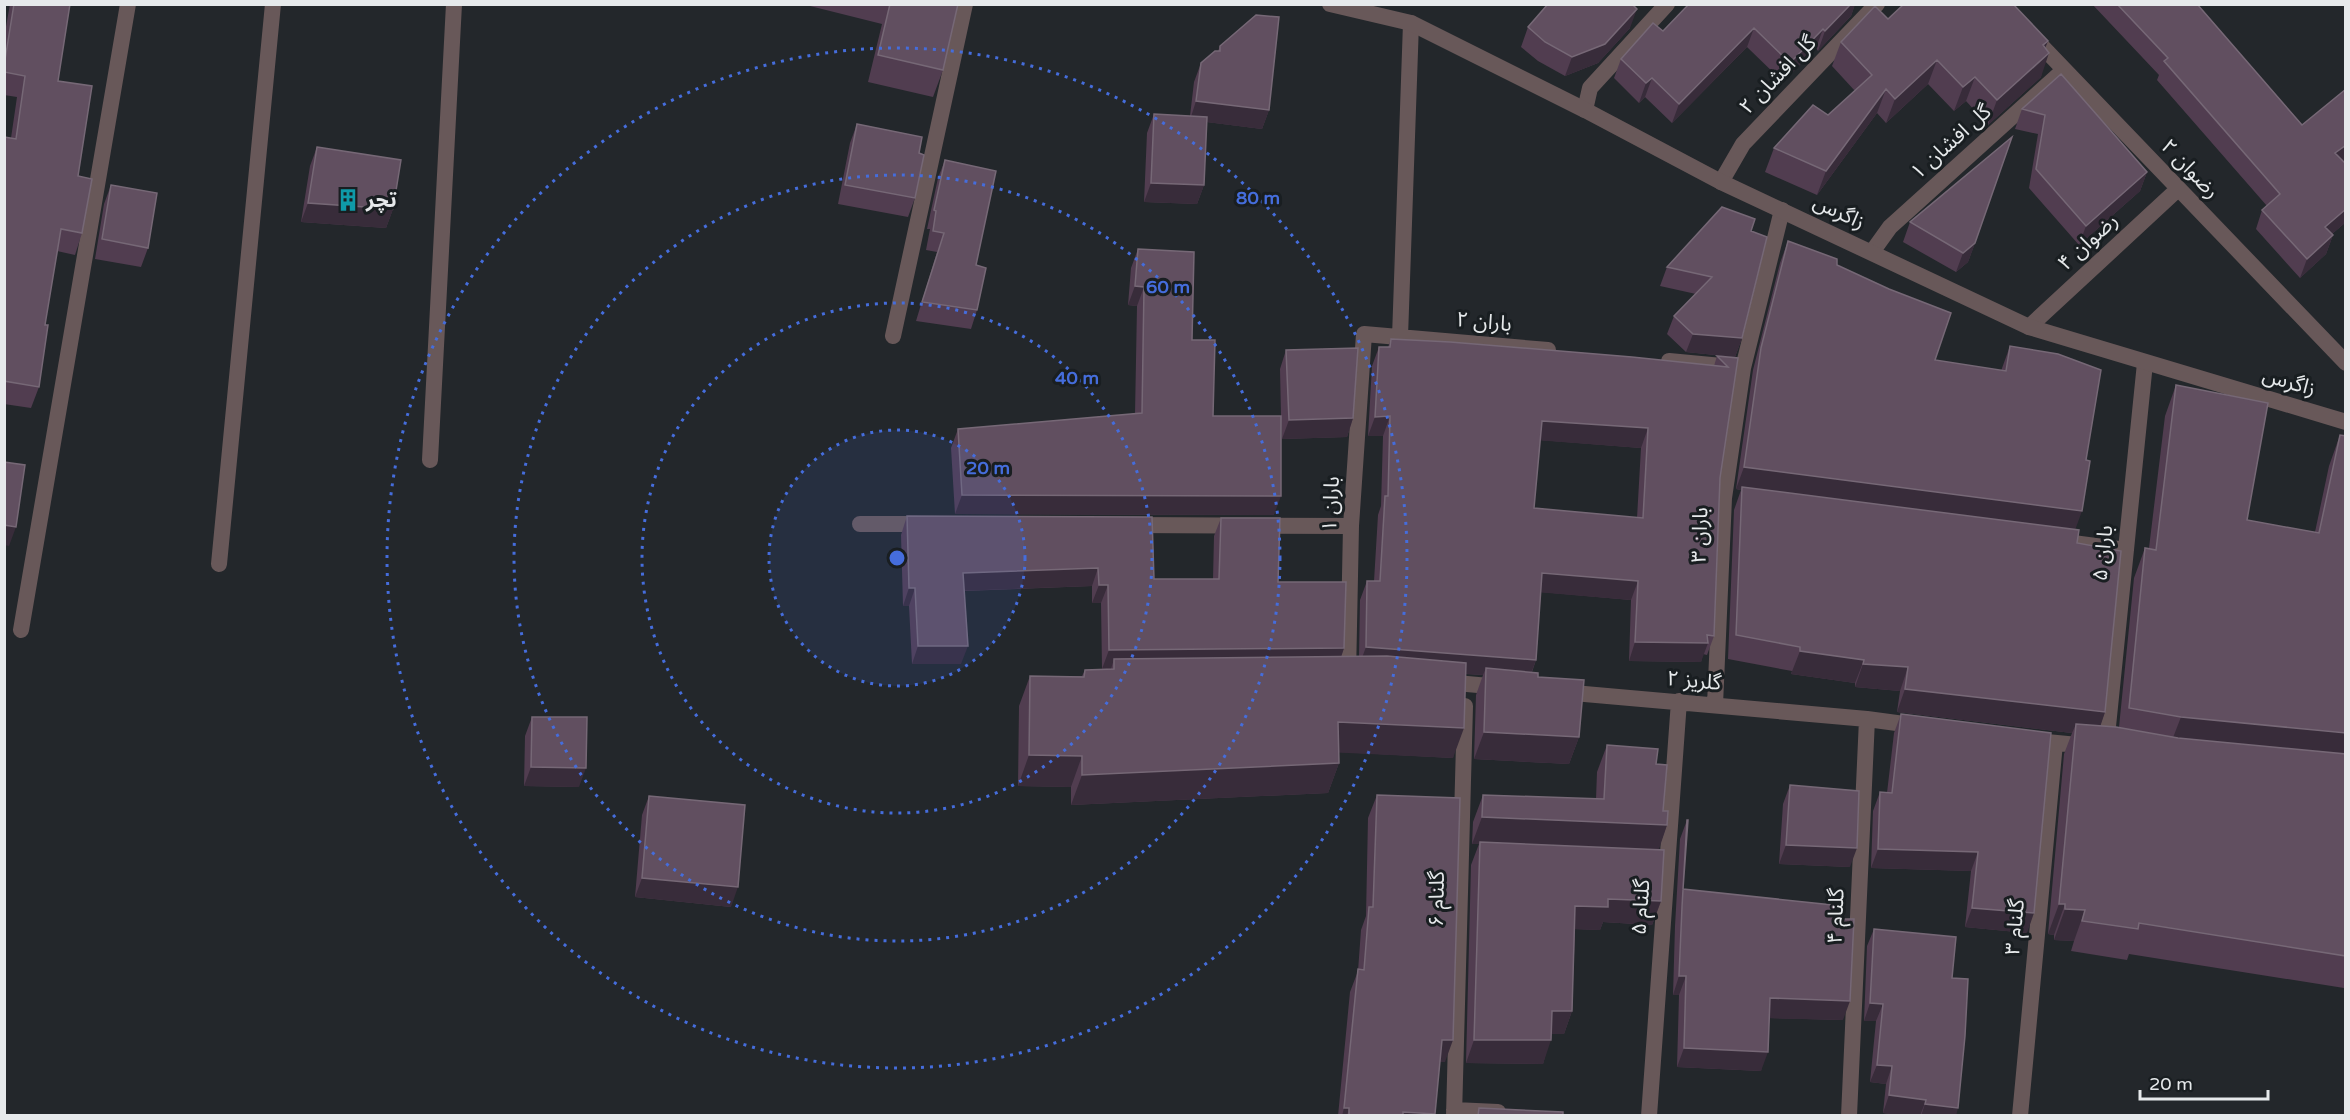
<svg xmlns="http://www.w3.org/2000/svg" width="2350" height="1120" font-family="'Varela Round','Noto Sans Arabic',sans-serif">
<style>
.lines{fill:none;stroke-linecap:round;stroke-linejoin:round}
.minor{stroke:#685859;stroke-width:16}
.tertiary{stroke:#685859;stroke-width:16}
.wall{fill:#513d50;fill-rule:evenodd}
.shaded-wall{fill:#382c3a}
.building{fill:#614f60;stroke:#766876;stroke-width:1.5;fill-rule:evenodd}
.ring{fill:none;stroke:#456ddc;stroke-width:3;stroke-dasharray:3 6}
.labels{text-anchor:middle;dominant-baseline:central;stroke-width:6;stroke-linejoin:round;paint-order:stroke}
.street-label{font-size:21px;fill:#e6e9eb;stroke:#191e21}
.poi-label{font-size:21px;font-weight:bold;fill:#e6e9eb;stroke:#191e21;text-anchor:start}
.centre{fill:#456ddc;stroke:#191e21;stroke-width:3}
.ring-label{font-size:18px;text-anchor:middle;font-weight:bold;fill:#456ddc;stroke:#191e21;stroke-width:6;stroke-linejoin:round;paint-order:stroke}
</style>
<rect width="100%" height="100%" fill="#23272b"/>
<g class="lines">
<!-- minor -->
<path class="minor" d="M2035,39l311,324
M1585,110l5,-22 77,-84
M1721,182l22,-38 134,-140
M1872,252l18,-25 174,-157
M2029,327l149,-138
M893,336l72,-332
M1400,337l11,-314
M1669,361l74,7
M430,460l24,-456
M860,524h67
M1130,525l221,1
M2073,543l53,7
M219,564l54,-560
M21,630l107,-626
M1348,676l3,-150 13,-192 184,16
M1445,682l55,5
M1562,692l305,27 52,7
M1715,705l9,-207 19,-130 39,-158
M2027,740l61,6
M2106,746l39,-383
M1454,1110l44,2
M1454,1116l11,-410
M1649,1116l30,-415
M1849,1116l18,-397
M2020,1116l35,-373"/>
<!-- tertiary -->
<path class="tertiary" d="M1330,4l81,19 174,87 136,72 308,145 317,95"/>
</g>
<!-- wall -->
<path class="wall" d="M10,4h60l-12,77 20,95 4,57 -7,22 -18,-4 -12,74 -6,62 -8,21 -27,-4v-267l7,1 6,-41 -13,-2v-57z
M802,4h156l-15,66 -10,27 -65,-15 14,-58z
M1689,4h166l-4,12 -33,35 -2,-3 -33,34 -36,-35 -75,76 -27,-26 -6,6 -25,-25 7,-19 42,-28z
M2092,4h105l105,121 44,-36v69l-4,3 4,3v58l-14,12 1,1 -7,19 -26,24 -44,-49 6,-19 5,-4 -110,-126 2,-5z
M1888,19l160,22 -3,7 -4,29 -53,48 -22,-24 -12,10 -26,-27 -42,39 -9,-10 -60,82 -52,-23 9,-24 54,-33 27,-24 -23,-25 9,-24z
M1528,27l102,1 -32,35 -33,13 -27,-15 -17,-14z
M1220,46l49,64 -7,19 -55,-7 -3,63 -7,19 -53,-2 3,-69 7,-19 36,2 4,-34 7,-19 17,-12z
M2061,74l86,98 -7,19 -61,54 -50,-57 9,-54 -23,-5 7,-20z
M857,124l62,29 -4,45 -7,19 -70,-13 12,-61z
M317,147l76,62 -7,19 -85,-6 9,-56z
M945,160l32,150 -6,19 -55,-8 21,-69 -11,-2 4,-21h-3l11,-51z
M111,185l37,63 -7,19 -46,-8 9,-55z
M1910,222l65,21 -7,19 -12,10 -53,-30z
M1751,231l-9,107 -7,19 -49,-5 -19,-18 7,-18 22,-22 -36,-8 7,-19z
M1788,241l49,24 98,95 66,11 9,-25 65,184 30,182 -5,14 19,1 15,-149 11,-30h4l16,-132 11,-31 71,135 68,12 14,-66 11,-31 6,1v548l-2,4 -215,-34 -2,6 -56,-9 3,-10 -20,-1v-5l-6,-1 16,-180 8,-21 -175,-21 3,-21 -45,-4v-4l-64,-9 1,-3 -64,-12 6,-149 7,-20 -5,-1 17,-119 27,-107z
M1138,249l54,91 21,76h68l-1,-47 6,-19 67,68 -6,19 -65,2 -1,-21 -7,97 -319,-1 -4,-66 7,-19 177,-15 2,-108 -9,-1 3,-37z
M1391,339l323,27 3,-10 21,2 -18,120 -6,158 -7,19 -4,-1 -2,8 -72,-1 2,-61 -90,-8 -5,68 -4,12 6,5 41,60 -10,27 -95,-5 2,-64 7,-20 -17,-1 -13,84 -114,-6v11l-11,30 -257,12v-18l-53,-1 1,-80 11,-30h52l3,-6 25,-1h1h-9l-1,-66h-9v-17l-128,5 -3,73h-49l-3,-58h-6l-2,-71 6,-19 247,63h59l1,-43 7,-18 57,64 66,66 -3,9 18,-1 1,-56 7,-19h7l4,-66 3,-9 2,-70h-15l4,-70 7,-19h9zM1540,440l101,8 -4,70 -103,-10z
M1901,714l126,219 -62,-6 6,-56 -100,-3 2,-57 7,-19 7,1 7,-60z
M532,717l47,70 -55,-1 1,-50z
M1607,745l49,19 7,47 4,14 -9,25 3,51 -9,24 -49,-3 -3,8 -25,-1 -3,82 -8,23h-13l-8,30 -77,-1 5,-198 8,-21h-7l1,-22 10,-27 113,4 1,-27z
M1790,785l60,82 -71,-3 4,-60z
M1377,795l68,267h-6l-5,54h-96l12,-124 8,-21 3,-41 5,-14 2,-98z
M649,796l82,111 -96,-10 7,-82z
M1687,820l-4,69 160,131 -73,-2 -9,53 -84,-4 2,-72h-6l2,-69 5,-87z
M1874,929l78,49 4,138h-51l-22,-3 3,-29 -16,-2 6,-61h-12l3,-75z"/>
<!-- shaded-wall -->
<path class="shaded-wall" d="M1851,4h4l-4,12 -33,35 7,-20z
M1637,9l-7,19 -32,35 -33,13 7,-19z
M1754,28l-7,19 -75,76 7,-19z
M1823,29l-7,19 -33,34 7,-19z
M2048,41l-8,20 9,-8 -8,24 -53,48 9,-25z
M1937,60l-9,24 -42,39 9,-24z
M1975,77l-9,24 -12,10 9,-24z
M1652,78l-7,19 -6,6 7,-20z
M1886,89l-9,24 -60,82 9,-24z
M1196,101l73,9 -7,19 -72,-9z
M2346,145v13l-18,14 7,-19z
M2147,172l-7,19 -61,54 7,-19z
M1151,183l53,2 -7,19 -53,-2z
M308,203l85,6 -7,19 -85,-6z
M2346,209v13l-28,24 7,-19z
M2333,235l-7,19 -26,24 7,-19z
M1975,243l-7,19 -12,10 7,-19z
M1135,286l9,1 -7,19 -9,-1z
M1693,334l49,4 -7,19 -49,-5z
M1390,416l-7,20h-15l7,-19z
M1353,418l-6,19 -65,2 7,-19z
M1542,421l106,7 -7,20 -106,-8z
M1744,467l338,44 -8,22 -332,-46 -1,3 -5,-1z
M962,495l319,1 -7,19 -319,-1z
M4,525l12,2 -7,19 -5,-1z
M1098,568l-6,18 -136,5 7,-18z
M1542,573l96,8 -7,19 -95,-8z
M1099,585h9l-7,18h-9z
M909,588h6l-6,18h-6z
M1635,642l73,1 -7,19 -72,-1z
M918,646h50l-7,18h-49z
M1366,647l170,13 -7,19 -43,-11 -3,7 -124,-9z
M1344,648l-6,18 -224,-7 -3,10h-9l7,-19z
M1800,651l64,9 -9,23 -64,-9z
M1863,664l45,3 -8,24 -45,-4z
M1905,689l200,23 -8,24 -21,-12 -4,9 -175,-21z
M2181,717l165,16v31l-177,-16z
M1338,722l126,6 -11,30 -126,-6z
M1484,732l95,5 -10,27 -95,-5z
M1029,755l53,1 -11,31 -53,-1z
M1339,763l-11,30 -257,12 11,-30z
M531,767l55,1 -7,19 -55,-1z
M1482,817l185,8 -9,27 -178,-10 -1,2h-7z
M1786,845l71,3 -7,19 -71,-3z
M1878,849l100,3 -7,19 -100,-3z
M642,878l96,9 -7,20 -96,-10z
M1608,899l53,2 -9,24 -49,-3 -3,8 -33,-1 8,-23z
M2059,904h6l-11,31 -6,-1z
M1972,908l62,5 -7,20 -62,-6z
M2065,909l20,1 -11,31 -20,-1z
M1679,976h7l-7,19h-6z
M1770,998l80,3 -7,19 -80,-2z
M1870,1003l13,1 -7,17h-12z
M1552,1011h20l-8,23h-21z
M1442,1040h11l-8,22h-12z
M1474,1040h77l-8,24 -77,-1z
M1684,1048l84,4 -7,19 -84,-4z
M1877,1065l15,1 -6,18 -16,-2z
M1889,1095l37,5 -6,16h-15l-22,-3z
M1925,1104l33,4 -2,8h-35z
M1344,1108h5l-2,8h-5z
M1403,1112l32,2 -1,2h-32z"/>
<!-- building -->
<path class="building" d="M14,4h56l-12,77 34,5 -14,90 14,3 -10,54 -21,-4 -16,96h3l-9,62 -35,-6v-244l12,2 9,-63 -21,-4v-6z
M890,4h68l-15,66 -65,-15z
M1548,4h84l5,5 -32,35 -33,13 -27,-15 -17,-15z
M1689,4h162l-26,27 -2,-2 -33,34 -36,-35 -75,76 -27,-26 -6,5 -25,-24 32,-36 10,8z
M1904,4h109l35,37 -5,4 6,8 -52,47 -22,-23 -12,10 -26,-27 -42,39 -9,-10 -60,82 -52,-23 39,-43 15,10 44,-40 -31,-33 34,-36 13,13z
M2117,4h80l105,121 44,-36v56l-11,8 11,11v45l-21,18 8,8 -26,24 -45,-49 18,-16 -116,-133 4,-3z
M1256,15l23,2 -10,93 -73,-9 5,-38 14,-12h5v-5z
M2061,74l86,98 -61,54 -50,-57 9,-54 -23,-6z
M1154,114l53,3 -3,68 -53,-2z
M857,124l65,13 -3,16 5,2 -9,43 -70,-13z
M2012,137l-37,106 -12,10 -53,-31z
M317,147l84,13 -8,49 -85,-6z
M945,160l51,11 -20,94 10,3 -9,42 -55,-8 22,-69 -11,-2 3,-20 -2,-1z
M111,185l46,8 -9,55 -46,-9z
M1722,207l33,12 -4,12 16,6 -25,101 -49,-4 -19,-18 38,-39 -45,-10z
M1788,241l49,18v6l52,24 62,24 -16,47 71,11 4,-25 48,8 43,16 -15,90 4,1 -8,50 -338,-44 17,-119z
M1138,249l56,3 -2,88h23l-2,76h68v80l-319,-1 -4,-66 184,-16 2,-126 -9,-1z
M1391,339l59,3 182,15 96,10 -11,-11 21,2 -18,120 -6,158 -7,-1 1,8 -73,-1 3,-61 -96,-8 -6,87 -170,-13 1,-66h13l5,-85h3l2,-80 -15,1 4,-70h11zM1542,421l106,7 -5,90 -109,-10z
M1358,348l-5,70 -64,2 -3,-70z
M2176,385l92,18 -21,117 72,13 21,-98 6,1v297l-165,-16 -52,-9 16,-160 11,2z
M4,462l21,3 -9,62 -12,-2z
M1742,487l337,43 -2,13 44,8 -16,161 -200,-23 3,-22 -45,-3 1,-4 -64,-9v-4l-64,-12z
M907,516l245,1 2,62h65l2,-61h59l-2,64h68l-2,66 -235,2 -1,-65h-9l-1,-17 -135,5 5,73h-50l-3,-58h-6z
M1387,656l79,7 -2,65 -126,-6 1,41 -257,12v-19l-53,-1 1,-79 54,1 1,-7 29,-1v-10z
M1486,668l52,5v4l46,3 -5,57 -95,-5z
M1901,714l150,19 -17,180 -62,-5 6,-56 -100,-3 2,-57 12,1z
M532,717h55l-1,51 -55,-1z
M2076,724l40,3 62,11 168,16v202l-207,-33 -1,6 -56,-8 3,-11 -20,-1v-5h-6z
M1607,745l51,4 -2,15 11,1 -4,46h5l-1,14 -185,-8 1,-22 121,4z
M1790,785l69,6 -2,57 -71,-3z
M1377,795l83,3 -7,242h-11l-7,74 -32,-2v4h-54v-8h-5l14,-139 6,1 5,-63h4z
M649,796l96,9 -7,82 -96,-9z
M1687,820h1l-5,69 159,17 -1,13h13l-4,82 -80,-3 -2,54 -84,-4 2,-72h-7l3,-69z
M1480,842l184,8 -3,51 -53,-2v8l-33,-1 -3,105h-20l-1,29h-77z
M1874,929l82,8 -4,41 16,1 -3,57 -7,72 -33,-4 1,-4 -37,-5 3,-29 -15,-1 6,-61 -13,-1z
M1479,1108l84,4v4h-85z"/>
<!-- distance rings -->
<circle cx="897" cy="558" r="128" fill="#456ddc" fill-opacity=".12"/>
<g class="ring">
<circle cx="897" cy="558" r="128"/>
<circle cx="897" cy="558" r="255"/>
<circle cx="897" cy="558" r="383"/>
<circle cx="897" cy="558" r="510"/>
</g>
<!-- icons -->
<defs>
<g id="building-bare" transform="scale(1.8)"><path d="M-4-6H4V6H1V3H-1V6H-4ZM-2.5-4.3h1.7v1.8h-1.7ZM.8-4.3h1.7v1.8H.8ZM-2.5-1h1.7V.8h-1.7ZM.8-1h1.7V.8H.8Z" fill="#0f9aa8" stroke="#191e21" stroke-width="2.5" paint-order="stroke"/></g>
</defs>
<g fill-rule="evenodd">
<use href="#building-bare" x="348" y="200"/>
</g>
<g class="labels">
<!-- street labels -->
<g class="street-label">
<text transform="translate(1778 75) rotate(-46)">گل افشان ۲</text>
<text transform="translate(1951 142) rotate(-42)">گل افشان ۱</text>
<text transform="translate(2190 169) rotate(46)">رضوان ۲</text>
<text transform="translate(1839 212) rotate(25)">زاگرس</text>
<text transform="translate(2088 242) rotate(-43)">رضوان ۴</text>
<text transform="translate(1484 322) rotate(5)">باران ۲</text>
<text transform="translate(2289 382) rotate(16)">زاگرس</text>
<text transform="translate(1331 504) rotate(-87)">باران ۱</text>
<text transform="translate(1700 535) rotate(-88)">باران ۳</text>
<text transform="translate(2103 553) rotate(-84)">باران ۵</text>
<text transform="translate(1694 681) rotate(5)">گلریز ۲</text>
<text transform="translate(1437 899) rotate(-89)">گلنام ۶</text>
<text transform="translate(1641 907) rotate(-86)">گلنام ۵</text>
<text transform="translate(1836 916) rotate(-88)">گلنام ۴</text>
<text transform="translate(2015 927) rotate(-85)">گلنام ۳</text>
</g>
<!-- poi labels -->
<g class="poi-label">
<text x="366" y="200">تچر</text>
</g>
</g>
<circle cx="897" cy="558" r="9" class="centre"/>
<g class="ring-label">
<text x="1258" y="204">80 m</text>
<text x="1168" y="293">60 m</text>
<text x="1077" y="384">40 m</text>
<text x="988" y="474">20 m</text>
</g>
<!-- border -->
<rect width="2350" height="1120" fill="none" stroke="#e6e9eb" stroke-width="12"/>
<!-- scale -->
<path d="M2140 1090v9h128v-9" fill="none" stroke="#e6e9eb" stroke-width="3"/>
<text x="2149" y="1090" font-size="18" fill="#e6e9eb" stroke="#191e21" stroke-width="4.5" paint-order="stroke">20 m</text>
</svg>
